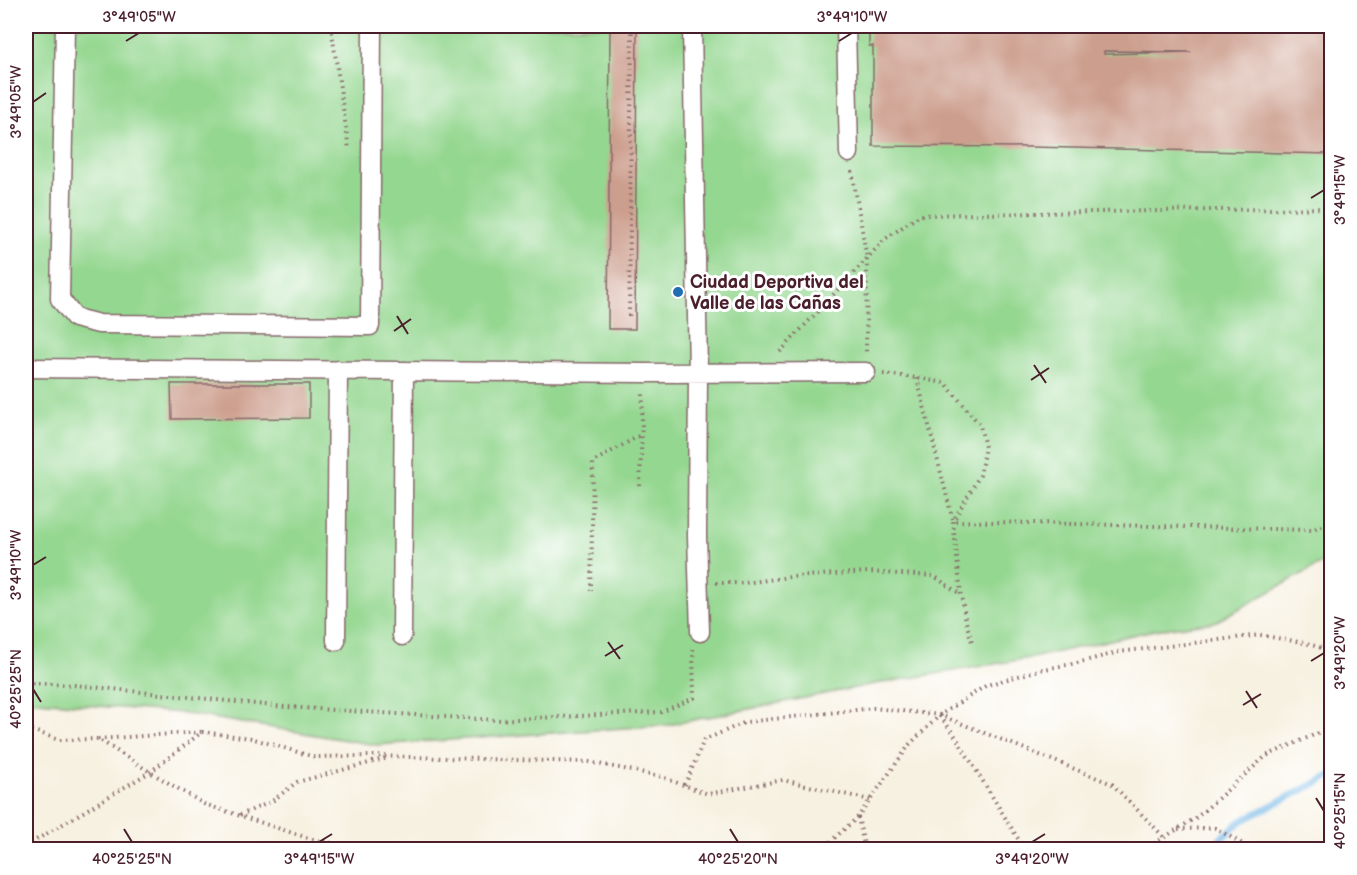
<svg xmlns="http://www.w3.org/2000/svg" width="1357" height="875" font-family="'Balsamiq Sans',sans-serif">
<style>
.green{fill:#94d790;stroke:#6f7b5e;stroke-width:1.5}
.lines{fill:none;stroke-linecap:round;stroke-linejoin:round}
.stream{stroke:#6eb5e5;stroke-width:7}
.building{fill:#cc9e8d;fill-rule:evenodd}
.pedestrian-casing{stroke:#87686b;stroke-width:21}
.path{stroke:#87686b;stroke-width:4;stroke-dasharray:1.5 4.5;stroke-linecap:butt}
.pedestrian{stroke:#fff;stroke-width:18}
.ticks{fill:none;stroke:#4a1f2b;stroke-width:2}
.poi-dot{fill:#1f6fb2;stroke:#fff;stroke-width:2}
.labels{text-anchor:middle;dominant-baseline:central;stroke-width:6;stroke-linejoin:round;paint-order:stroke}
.poi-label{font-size:18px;font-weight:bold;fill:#4a1f2b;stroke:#fff;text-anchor:start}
.neatline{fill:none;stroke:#4a1f2b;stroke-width:2}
.ticks-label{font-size:15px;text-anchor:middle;fill:#4a1f2b}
</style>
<rect width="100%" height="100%" fill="#fff"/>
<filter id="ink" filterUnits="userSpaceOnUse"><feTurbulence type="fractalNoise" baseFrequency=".0167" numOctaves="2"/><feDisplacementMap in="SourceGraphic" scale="12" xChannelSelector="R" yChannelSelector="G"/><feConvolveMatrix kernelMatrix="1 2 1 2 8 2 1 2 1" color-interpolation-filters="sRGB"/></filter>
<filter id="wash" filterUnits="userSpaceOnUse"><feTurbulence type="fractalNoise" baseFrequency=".008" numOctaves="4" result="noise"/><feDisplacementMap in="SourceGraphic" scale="24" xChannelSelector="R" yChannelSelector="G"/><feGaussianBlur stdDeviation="1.35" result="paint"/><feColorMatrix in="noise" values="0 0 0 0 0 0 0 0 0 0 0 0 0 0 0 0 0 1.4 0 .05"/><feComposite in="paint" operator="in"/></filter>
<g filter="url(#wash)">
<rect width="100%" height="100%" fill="#f7f1e1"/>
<!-- green -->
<path class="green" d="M26,26h1305v532l-116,64 -61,8 -118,27 -161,27 -207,41 -292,20 -194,-32 -156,-13z"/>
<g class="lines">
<!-- stream -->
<path class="stream" d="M1208,850l33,-29 91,-46"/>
</g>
<g id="blocks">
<!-- building -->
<path class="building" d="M610,26h27l-2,303h-27z
M869,26h463v128l-301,-7 -158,-1v-100h-4zM1104,51l87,1 -87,2z
M171,384h138v34l-137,1z"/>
</g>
</g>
<g filter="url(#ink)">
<use href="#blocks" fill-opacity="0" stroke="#87686b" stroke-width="1.5"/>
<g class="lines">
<!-- pedestrian casing -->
<g class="pedestrian-casing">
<path id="pedestrian" d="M65,26l-5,273 15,19 24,6 271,2 2,-300
M692,26l6,347 -1,163 3,96
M846,26l3,127
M26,368l618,5 222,-1
M402,636l2,-265
M336,641l2,-271"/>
</g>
<!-- path -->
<path class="path" d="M331,26l18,123
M852,171l15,88 -1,95
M629,316l3,-290
M780,352l105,-113 35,-24 412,-7
M883,374l34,4 28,5 35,42 5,22 -5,28 -27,46 8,73 5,28 7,23
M917,378l36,143 359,9 20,-9
M640,486l3,-96
M716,583h28l46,-6 78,-5 66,4 26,18
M591,591l2,-129 49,-28
M26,683l48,2 211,22 211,13 165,-8 33,-14 -1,-49
M940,716l14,18 71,116
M26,728l33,12 39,-1 52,33 54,32 104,34 56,12
M98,739l103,-7
M685,785l19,-45 42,-18 128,-14 66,7 47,-30 52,-15 38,-7 42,-11 141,-17 45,8 27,8
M240,815l31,-13 26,-20 91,-24
M858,817l7,33
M1178,829l37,-1 28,16 6,6
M26,846l124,-74 52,-40 49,6 63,19 59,-1 216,6 70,14 49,18 75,-14 87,20
M821,850l37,-33 52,-73 30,-29 172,69 52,53
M1144,850l53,-33 69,-61 66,-29"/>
<!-- pedestrian -->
<use href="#pedestrian" class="pedestrian"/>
</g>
</g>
<!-- ticks -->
<path class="ticks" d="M126,41l13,-8M839,41l13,-8M33,102l13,-9M1311,198l13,-8M397,316l11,18M394,331l17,-12M1034,365l12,18M1031,380l18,-12M33,565l13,-8M608,642l12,17M605,656l18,-11M1311,661l13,-8M33,689l8,13M1246,691l11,17M1243,705l18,-11M1316,798l8,13M124,829l8,13M730,829l8,13M319,842l13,-8M1032,842l13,-8"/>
<!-- markers -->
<circle class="poi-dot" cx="678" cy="292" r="6"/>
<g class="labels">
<!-- poi labels -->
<g class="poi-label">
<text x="690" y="282">Ciudad Deportiva del<tspan x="690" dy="21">Valle de las Cañas</tspan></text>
</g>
</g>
<!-- margin -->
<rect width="1357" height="875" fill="none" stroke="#fff" stroke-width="66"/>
<rect x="33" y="33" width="1291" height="809" class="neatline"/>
<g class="ticks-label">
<text x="139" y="22">3°49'05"W</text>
<text x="852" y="22">3°49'10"W</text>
<text transform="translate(16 102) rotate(-90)" y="5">3°49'05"W</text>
<text transform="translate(1340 190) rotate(-90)" y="5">3°49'15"W</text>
<text transform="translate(16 565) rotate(-90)" y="5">3°49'10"W</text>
<text transform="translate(1340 653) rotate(-90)" y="5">3°49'20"W</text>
<text transform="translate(16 689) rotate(-90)" y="5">40°25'25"N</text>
<text transform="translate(1340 811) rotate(-90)" y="5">40°25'15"N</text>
<text x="132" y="864">40°25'25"N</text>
<text x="319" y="864">3°49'15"W</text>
<text x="738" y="864">40°25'20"N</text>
<text x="1032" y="864">3°49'20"W</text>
</g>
</svg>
